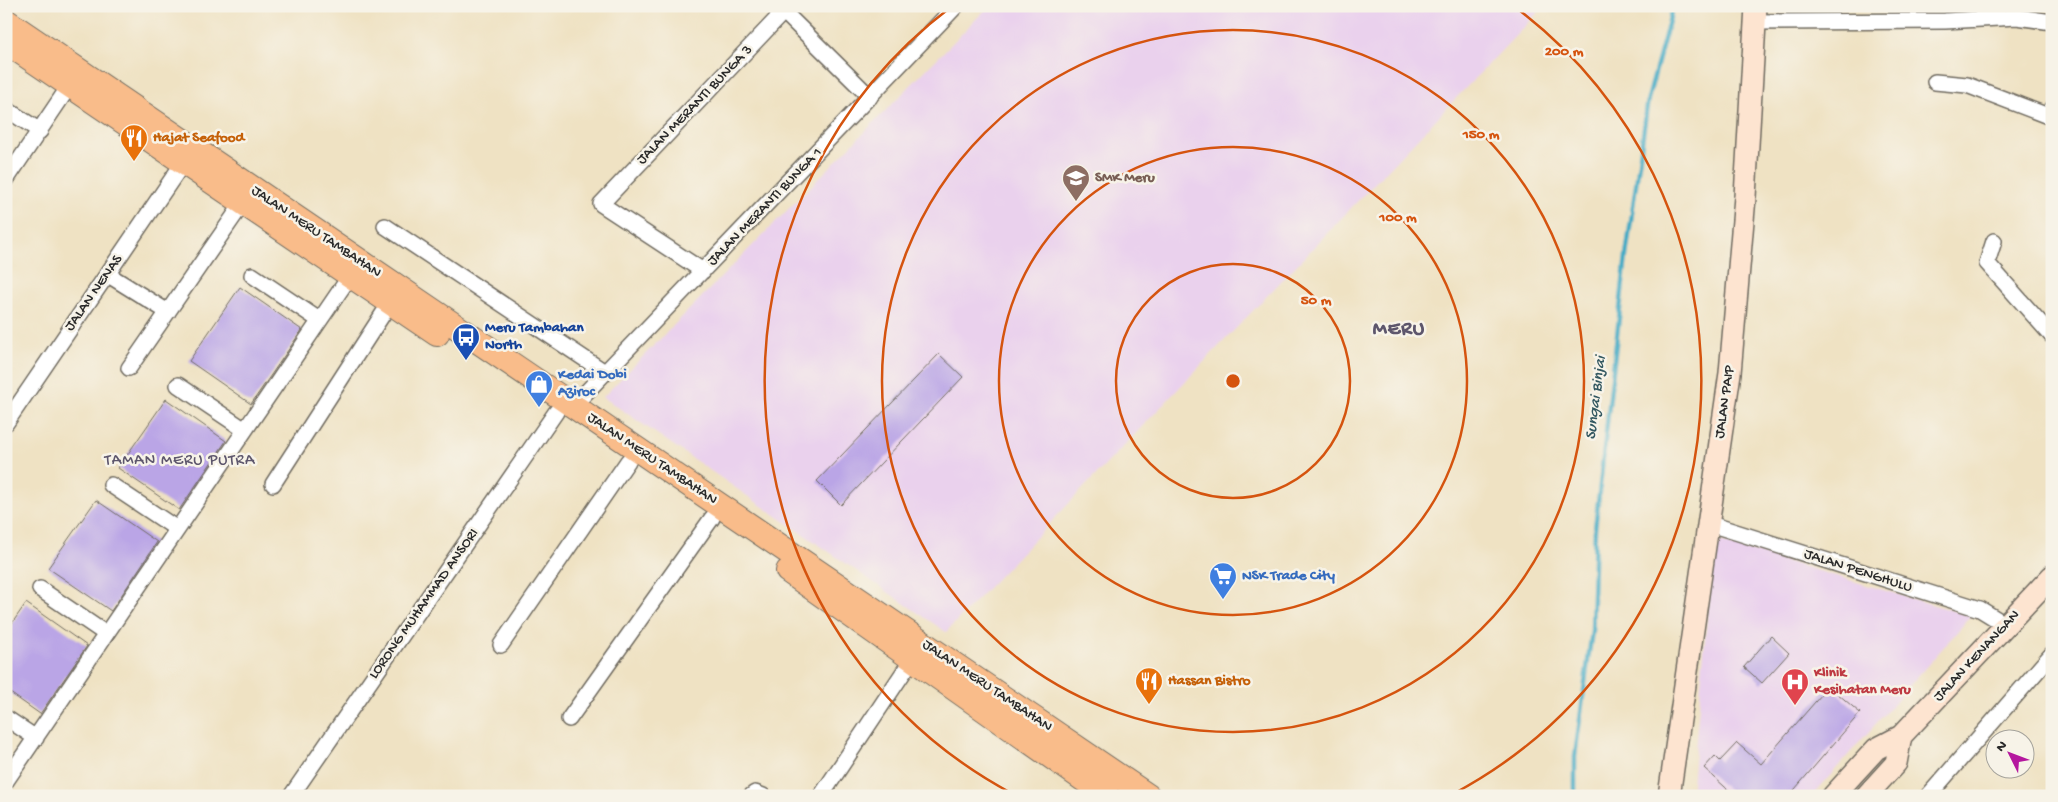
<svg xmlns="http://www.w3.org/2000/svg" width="2058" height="802" font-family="'Gochi Hand',sans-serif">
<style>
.built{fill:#ead1ed}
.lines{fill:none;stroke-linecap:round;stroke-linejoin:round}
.stream{stroke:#45abc5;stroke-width:4.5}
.building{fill:#baa5e6}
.street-casing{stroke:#706b60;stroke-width:18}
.secondary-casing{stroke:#706b60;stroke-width:24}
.primary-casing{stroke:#706b60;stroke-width:26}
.street{stroke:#fff;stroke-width:15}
.secondary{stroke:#fde4d0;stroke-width:21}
.primary{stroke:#f9bc8a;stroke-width:24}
.ring{fill:none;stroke:#d5540f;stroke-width:2.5}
.labels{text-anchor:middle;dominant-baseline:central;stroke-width:5;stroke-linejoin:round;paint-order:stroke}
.street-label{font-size:15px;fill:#2b2b2b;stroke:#f7f3e8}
.food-label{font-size:15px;font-weight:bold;fill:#c56008;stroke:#f7f3e8;text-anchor:start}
.education-label{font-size:15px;font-weight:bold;fill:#785e54;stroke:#f7f3e8;text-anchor:start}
.transit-label{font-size:15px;font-weight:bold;fill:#164399;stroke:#f7f3e8;text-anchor:start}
.shop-label{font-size:15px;font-weight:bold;fill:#366cbe;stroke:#f7f3e8;text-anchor:start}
.health-label{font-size:15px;font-weight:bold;fill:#be3a42;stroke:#f7f3e8;text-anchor:start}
.water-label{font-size:16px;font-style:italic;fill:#345861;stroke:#f7f3e8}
.neighbourhood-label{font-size:16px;letter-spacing:1px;fill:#5d566c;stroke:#f7f3e8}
.district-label{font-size:20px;font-weight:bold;letter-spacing:1px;fill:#5d566c;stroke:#f7f3e8}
.centre{fill:#d5540f;stroke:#f7f3e8;stroke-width:2.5}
.ring-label{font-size:15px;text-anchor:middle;font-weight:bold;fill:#d5540f;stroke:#f7f3e8;stroke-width:5;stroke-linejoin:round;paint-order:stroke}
</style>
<rect width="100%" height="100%" fill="#f7f3e8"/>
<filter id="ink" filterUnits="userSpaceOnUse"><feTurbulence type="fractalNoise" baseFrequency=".02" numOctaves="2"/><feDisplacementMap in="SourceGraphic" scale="10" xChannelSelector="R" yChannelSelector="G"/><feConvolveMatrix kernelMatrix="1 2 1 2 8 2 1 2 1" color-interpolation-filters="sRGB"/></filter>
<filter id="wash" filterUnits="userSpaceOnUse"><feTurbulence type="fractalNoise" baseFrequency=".0096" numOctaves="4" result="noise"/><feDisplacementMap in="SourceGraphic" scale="20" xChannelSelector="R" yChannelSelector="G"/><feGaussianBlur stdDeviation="1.12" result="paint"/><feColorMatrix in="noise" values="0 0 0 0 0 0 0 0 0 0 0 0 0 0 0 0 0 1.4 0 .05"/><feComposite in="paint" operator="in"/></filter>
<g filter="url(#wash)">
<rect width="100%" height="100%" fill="#efe2c3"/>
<!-- built -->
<path class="built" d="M989,6h555l-598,626 -343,-235z
M1714,540l257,76 -159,180h-121z"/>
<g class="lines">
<!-- stream -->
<path class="stream" d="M1575,796v-40l17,-125 3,-102 31,-273 22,-157 25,-93"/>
</g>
<g id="blocks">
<!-- building -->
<path class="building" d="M240,287l62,43 -51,74 -62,-43z
M939,354l24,23 -122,128 -24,-24z
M166,399l60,42 -47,69 -61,-42z
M96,500l61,42 -46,69 -63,-43z
M26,603l61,43 -47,68 -34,-24v-58z
M1771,636l18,17 -27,30 -18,-16z
M1829,686l31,27 -71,83h-54l-31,-28 11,-12 5,5 17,-18 24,21z"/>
</g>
</g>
<g filter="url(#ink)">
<use href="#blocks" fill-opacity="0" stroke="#706b60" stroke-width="1"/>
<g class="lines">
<!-- street casing -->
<g class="street-casing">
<path id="street" d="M784,12l86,85
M1755,22l190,-1 72,-4 35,5
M1935,82l32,3 81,31 4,-7
M6,109l34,22
M6,180l64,-95
M385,226l221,147
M1994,241l-7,22 65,73
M703,271l-102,-67 188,-198
M107,274l61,38
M252,275l67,45
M129,368l114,-165
M178,385l67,45
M573,406l383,-400
M6,423l177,-260
M273,484l117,-181
M111,485l66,44
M1707,523l273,86 26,16
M40,589l66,45
M501,645l127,-184
M6,718l30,20
M569,719l143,-201
M6,781l344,-505
M291,796l265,-384
M751,796l4,-3 8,3
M821,796l92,-138
M1928,796l124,-142"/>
</g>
<!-- secondary casing -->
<g class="secondary-casing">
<path id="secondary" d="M1669,796l61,-423 15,-176 11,-191
M1833,796l43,-47 25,-13 151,-160
M1866,796l30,-33 5,-27"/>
</g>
<!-- primary casing -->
<g class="primary-casing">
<path id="primary" d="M6,21l1142,775
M6,42l431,292
M788,571l319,225"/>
</g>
<!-- street -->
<use href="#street" class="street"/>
<!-- secondary -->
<use href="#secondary" class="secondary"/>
<!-- primary -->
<use href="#primary" class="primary"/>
</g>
</g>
<!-- distance rings -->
<g class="ring">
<circle cx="1233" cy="381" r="117"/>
<circle cx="1233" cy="381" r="234"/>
<circle cx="1233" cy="381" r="351"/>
<path d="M1013 794A468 468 0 0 1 951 7M1515 7A468 468 0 0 1 1453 794"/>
</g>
<!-- icons -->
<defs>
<g id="restaurant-pin" transform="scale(1.4375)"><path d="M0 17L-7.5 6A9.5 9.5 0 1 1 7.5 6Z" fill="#e8710a" stroke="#f7f3e8"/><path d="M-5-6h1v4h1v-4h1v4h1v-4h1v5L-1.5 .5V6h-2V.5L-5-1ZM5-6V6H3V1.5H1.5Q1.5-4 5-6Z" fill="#fff"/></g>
<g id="school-pin" transform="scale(1.4375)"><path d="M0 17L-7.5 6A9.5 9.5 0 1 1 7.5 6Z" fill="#8d6e63" stroke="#f7f3e8"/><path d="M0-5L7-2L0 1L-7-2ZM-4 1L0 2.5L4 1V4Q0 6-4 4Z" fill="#fff"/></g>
<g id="bus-pin" transform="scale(1.4375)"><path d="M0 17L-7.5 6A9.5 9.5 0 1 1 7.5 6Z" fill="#1a4fb4" stroke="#f7f3e8"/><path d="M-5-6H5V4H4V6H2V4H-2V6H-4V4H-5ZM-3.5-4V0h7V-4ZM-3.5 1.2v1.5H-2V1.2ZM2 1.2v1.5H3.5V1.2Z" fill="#fff"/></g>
<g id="shop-pin" transform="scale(1.4375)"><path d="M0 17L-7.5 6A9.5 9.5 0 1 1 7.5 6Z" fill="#3f7fe0" stroke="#f7f3e8"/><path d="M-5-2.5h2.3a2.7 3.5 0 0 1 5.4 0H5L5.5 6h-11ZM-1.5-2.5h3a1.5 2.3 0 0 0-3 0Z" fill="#fff"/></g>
<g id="supermarket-pin" transform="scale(1.4375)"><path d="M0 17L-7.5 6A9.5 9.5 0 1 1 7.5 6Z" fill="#3f7fe0" stroke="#f7f3e8"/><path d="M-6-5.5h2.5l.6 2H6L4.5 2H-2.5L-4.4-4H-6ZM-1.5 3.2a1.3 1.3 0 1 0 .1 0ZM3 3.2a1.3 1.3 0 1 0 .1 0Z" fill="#fff"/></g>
<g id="hospital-pin" transform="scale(1.4375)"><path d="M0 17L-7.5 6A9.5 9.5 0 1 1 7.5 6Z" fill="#e0444e" stroke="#f7f3e8"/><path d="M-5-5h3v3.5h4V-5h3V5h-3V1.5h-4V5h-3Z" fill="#fff"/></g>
</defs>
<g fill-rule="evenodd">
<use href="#restaurant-pin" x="134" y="138"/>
<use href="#school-pin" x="1076" y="178"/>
<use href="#bus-pin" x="466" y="337"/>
<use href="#shop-pin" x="539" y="384"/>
<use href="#supermarket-pin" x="1223" y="576"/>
<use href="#restaurant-pin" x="1149" y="681"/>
<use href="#hospital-pin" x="1795" y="682"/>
</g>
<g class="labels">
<!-- street labels -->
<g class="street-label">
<text transform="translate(695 105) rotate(-46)">JALAN MERANTI BUNGA 3</text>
<text transform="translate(765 207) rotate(-46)">JALAN MERANTI BUNGA 1</text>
<text transform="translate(316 232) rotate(34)">JALAN MERU TAMBAHAN</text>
<text transform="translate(94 293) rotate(-55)">JALAN NENAS</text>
<text transform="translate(1725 402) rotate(-82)">JALAN PAIP</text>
<text transform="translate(652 459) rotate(34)">JALAN MERU TAMBAHAN</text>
<text transform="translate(1858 571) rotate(18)">JALAN PENGHULU</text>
<text transform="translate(424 604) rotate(-55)">LORONG MUHAMMAD ANSORI</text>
<text transform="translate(1977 656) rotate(-47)">JALAN KENANGAN</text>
<text transform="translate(987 686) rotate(34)">JALAN MERU TAMBAHAN</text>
</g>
<!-- food labels -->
<g class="food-label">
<text x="153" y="138">Hajat Seafood</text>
<text x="1168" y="681">Hassan Bistro</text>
</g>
<!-- education labels -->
<g class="education-label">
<text x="1095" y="178">SMK Meru</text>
</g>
<!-- transit labels -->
<g class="transit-label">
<text x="485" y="328">Meru Tambahan<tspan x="485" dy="17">North</tspan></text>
</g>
<!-- shop labels -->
<g class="shop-label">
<text x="558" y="375">Kedai Dobi<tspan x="558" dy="17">Aziroc</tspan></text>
<text x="1242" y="576">NSK Trade City</text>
</g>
<!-- health labels -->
<g class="health-label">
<text x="1814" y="673">Klinik<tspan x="1814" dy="17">Kesihatan Meru</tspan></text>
</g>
<!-- water labels -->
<g class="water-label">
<text transform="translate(1597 398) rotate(-83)">Sungai Binjai</text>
</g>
<!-- neighbourhood labels -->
<g class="neighbourhood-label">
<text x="180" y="461">TAMAN MERU PUTRA</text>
</g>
<!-- district labels -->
<g class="district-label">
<text x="1399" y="330">MERU</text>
</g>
</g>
<circle cx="1233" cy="381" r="8" class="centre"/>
<g class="ring-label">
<text x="1564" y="55">200 m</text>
<text x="1481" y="138">150 m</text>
<text x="1398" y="221">100 m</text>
<text x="1316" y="304">50 m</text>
</g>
<!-- margin -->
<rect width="2058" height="802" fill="none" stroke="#f7f3e8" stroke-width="25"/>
<!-- north arrow -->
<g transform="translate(2010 754) rotate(312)"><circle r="24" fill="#f7f3e8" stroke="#a5a39c"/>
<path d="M0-4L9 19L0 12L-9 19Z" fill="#b5179e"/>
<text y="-8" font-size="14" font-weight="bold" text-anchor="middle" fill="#2b2b2b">N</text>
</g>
</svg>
